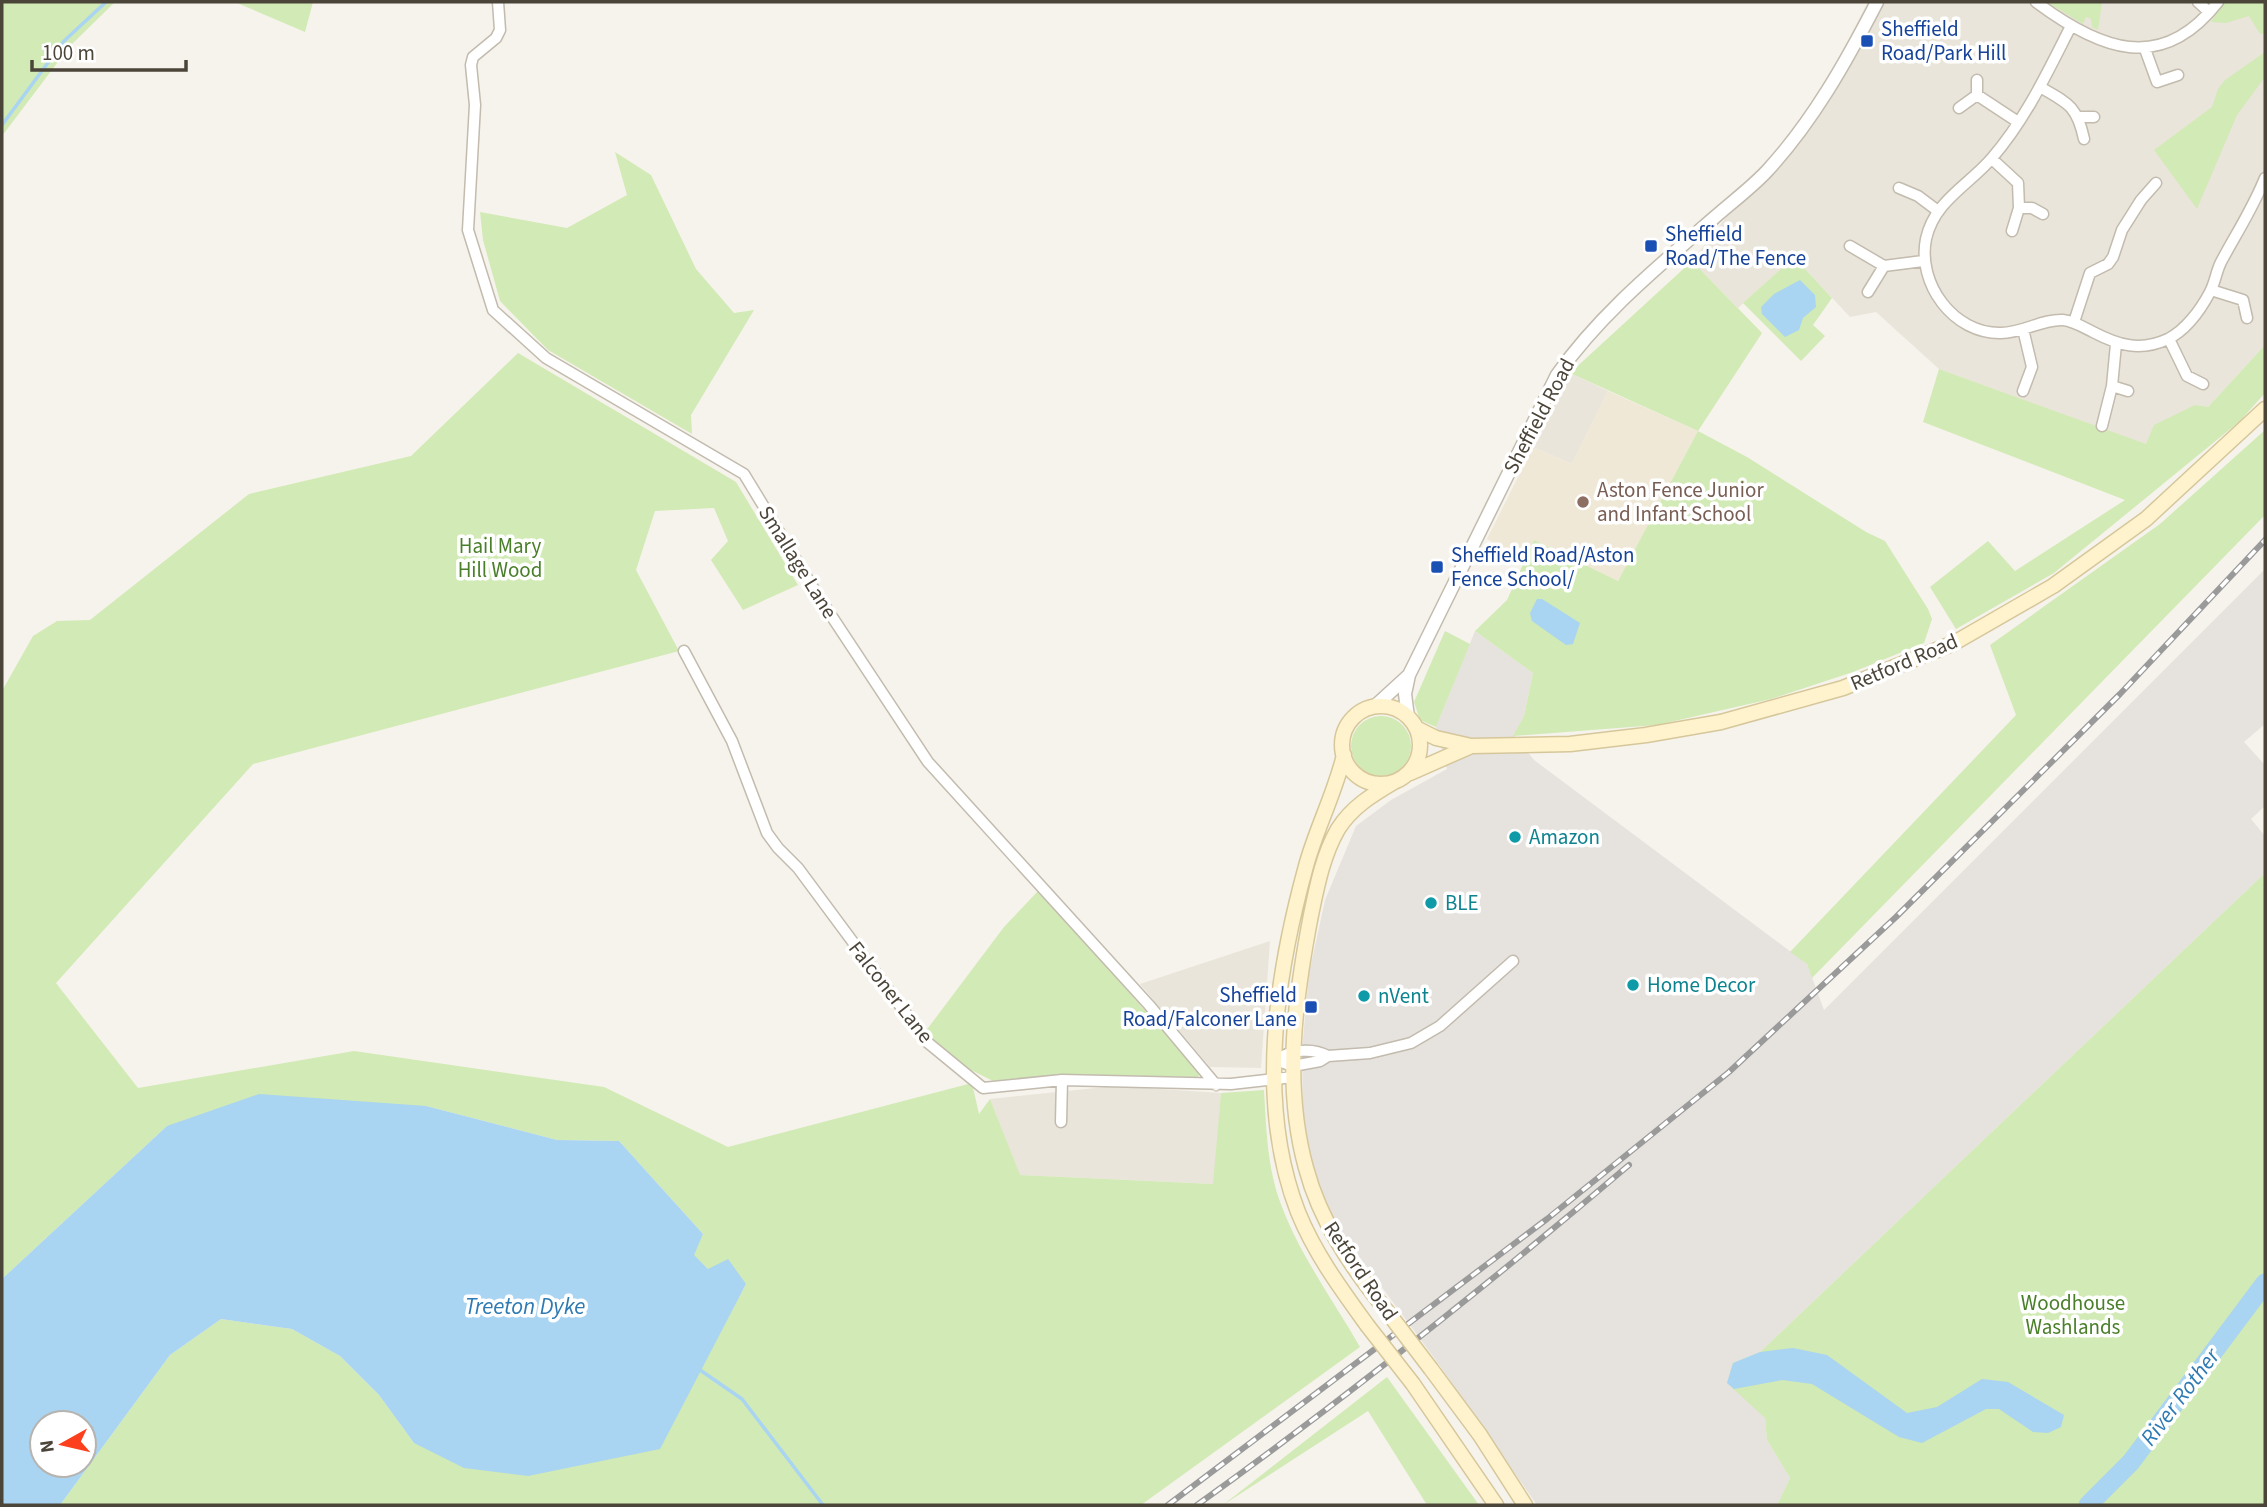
<svg xmlns="http://www.w3.org/2000/svg" width="2267" height="1507" font-family="'Source Sans 3',sans-serif">
<style>
.residential{fill:#eae5da}
.industrial{fill:#e6e2dd}
.education{fill:#efe8d6}
.green{fill:#d2eab5}
.water{fill:#a9d4f2;fill-rule:evenodd}
.lines{fill:none;stroke-linecap:round;stroke-linejoin:round}
.stream{stroke:#a9d4f2;stroke-width:3.5}
.river{stroke:#a9d4f2;stroke-width:19}
.minor-casing{stroke:#c2bbae;stroke-width:13}
.tertiary-casing{stroke:#c2bbae;stroke-width:15}
.secondary-casing{stroke:#d6c79b;stroke-width:17}
.minor{stroke:#fff;stroke-width:10}
.tertiary{stroke:#fff;stroke-width:12}
.secondary{stroke:#fff3cd;stroke-width:14}
.rail-casing{stroke:#9a9a9a;stroke-width:6}
.rail{stroke:#fff;stroke-width:3.5;stroke-dasharray:10;stroke-linecap:butt}
.secondary-bridge-casing{stroke:#d6c79b;stroke-width:17;stroke-linecap:butt}
.secondary-bridge{stroke:#fff3cd;stroke-width:14}
.transit-dot{fill:#1a4fb4;stroke:#fff;stroke-width:2.5}
.education-dot{fill:#8d6e63;stroke:#fff;stroke-width:2.5}
.culture-dot{fill:#0f9aa8;stroke:#fff;stroke-width:2.5}
.labels{text-anchor:middle;dominant-baseline:central;stroke-width:7;stroke-linejoin:round;paint-order:stroke}
.transit-label{font-size:21px;fill:#164399;stroke:#fff;text-anchor:start}
.street-label{font-size:21px;fill:#4b4439;stroke:#fff}
.education-label{font-size:21px;fill:#785e54;stroke:#fff;text-anchor:start}
.park-label{font-size:21px;fill:#4a7f2a;stroke:#fff}
.culture-label{font-size:21px;fill:#0d838f;stroke:#fff;text-anchor:start}
.water-label{font-size:23px;font-style:italic;fill:#2e7ab2;stroke:#fff}
</style>
<rect width="100%" height="100%" fill="#f6f3ec"/>
<!-- residential -->
<path class="residential" d="M1868,2h397v343l-57,62 -61,38 -208,-76 -63,-57 -26,5 -56,-60 -56,51 -46,-47 124,-159z
M1570,373l38,18 -36,73 -39,-17z
M1270,941l-9,127 -51,-1 -70,-83z
M1115,1086l106,7 -7,91 -195,-9 -29,-76z"/>
<!-- industrial -->
<path class="industrial" d="M2265,569v155l-21,18 21,23v41l-14,13 14,17v37l-505,479 -27,11 32,55 2,22 23,38 -13,27h-240l-102,-146 -97,-131 -22,-48 -13,-64 -1,-66 7,-76 16,-74 31,-74 35,-26 56,-31 -11,-42 39,-96 58,42 -9,43 -10,19 20,25 273,204 17,46z"/>
<!-- education -->
<path class="education" d="M1608,391l90,40 -80,150 -84,-41 -9,18 -38,-19 46,-92 39,17z"/>
<!-- green -->
<path class="green" d="M2,2h113l-45,44 -68,90z
M235,2h78l-8,30z
M2047,2h55l-4,28 -6,-3 -1,-8 -5,-2 -3,7z
M2224,2h41v31l-5,1 -11,-18 -23,7 -15,-1z
M2265,52v25l-28,38 -40,94 -43,-59 58,-43 6,-18 7,-9z
M615,152l36,23 45,94 38,44 20,-3 -63,105 1,19 -144,-84 -48,-49 -17,-61 -3,-28 87,16 60,-33z
M1794,257l38,41 -19,27 12,11 -24,25 -58,-58z
M1692,261l70,72 -64,98 49,26 119,75 19,9 43,68 4,10 -8,24 -71,29 -82,27 -114,26 -144,11 11,-20 9,-43 -58,-42 32,-31 27,-60 84,41 80,-150 -128,-58z
M2265,345v48l-25,28 -186,152 -98,56 -26,-42 58,-46 27,30 110,-71 -202,-78 16,-53 207,75 8,-19 41,-20 13,2z
M518,353l218,129 62,103 -55,25 -32,-50 17,-19 -14,-33 -59,3 -19,59 43,81 -426,113 -197,219 82,105 216,-37 250,36 124,60 244,-64 7,31 11,-15 30,76 193,9 8,-91 43,-3c2,35 3,72 14,106 18,54 54,102 82,151l-219,158h-1081l110,-150 51,-36 71,10 48,27 39,39 35,48 281,-64 51,-95 -38,-15 -15,-14 10,-21 -84,-93 -62,-1 -131,-34 -259,20 -165,153v-588l31,-55 24,-15 33,-1 159,-126 162,-38z
M2265,430v85l-453,463 -5,-14 -17,-12 226,-237 -26,-70 170,-121z
M1445,631l25,13 -34,83 -16,-7 -6,-18z
M1351 746a30 30 0 1 1 60 0a30 30 0 1 1-60 0Z
M2265,873v632h-488l13,-27 -23,-38 -2,-22 -38,-35 6,-20 27,-11z
M1039,890l161,183 -2,4 -137,-3 -68,7 -24,-12 -29,-22 -15,-15 79,-105z
M1387,1377l92,128h-52l-59,-94 -145,94z"/>
<!-- water -->
<path class="water" d="M1800,280l15,15 1,12 -13,11 -4,12 -14,7 -23,-23 -1,-7 13,-13z
M1537,599h5l38,24 -7,21 -7,1 -34,-24 -2,-8z
M259,1094l167,12 131,34 62,1 84,93 -9,21 14,14 20,-10 18,25 -86,165 -132,27 -64,-8 -50,-25 -35,-48 -39,-39 -48,-27 -71,-10 -51,36 -110,150h-58v-226l165,-153zM84,1423v42h-42v-42z
M1793,1348l34,7 80,58 30,-6 45,-28 26,3 56,33 -3,12 -13,6 -15,-1 -34,-23h-13l-64,34 -23,-6 -87,-53 -30,-4 -48,9 -7,-6 6,-20 27,-11z"/>
<g class="lines">
<!-- stream -->
<path class="stream" d="M2,125l62,-84 42,-39
M700,1370l42,29 81,106"/>
<!-- river -->
<path class="river" d="M2088,1505l43,-43 134,-179"/>
<!-- minor casing -->
<g class="minor-casing">
<path id="minor" d="M498,2l2,28 -4,8 -23,19 -2,8 4,40 -7,125 25,80 53,48 198,116 71,117 113,171 221,243 67,80
M2036,2c63,47 125,73 182,0
M2198,2l11,10
M2071,26c-23,45 -45,93 -79,132 -23,27 -58,43 -66,81 -9,44 27,95 75,94 22,0 41,-14 62,-13 11,1 20,7 30,12 25,13 47,20 75,7 18,-9 33,-30 42,-47 5,-9 6,-20 11,-30 15,-28 32,-54 44,-84
M2145,49l12,33 21,-7
M1977,80v15
M2040,87c28,16 37,19 44,52
M1959,108l18,-13 41,27
M2080,117h14
M1992,159l26,24 1,25 -7,23
M1899,188l19,8 20,15
M2019,208h13l11,6
M1850,246l34,20 39,-5
M2211,290l32,10 4,18
M1868,292l16,-26
M2074,322l16,-49 18,-9 5,-7 9,-27 19,-30 15,-17
M2023,329l9,38 -9,24
M2169,339l18,37 16,8
M2112,386l16,5
M2102,426l10,-40 4,-42
M684,651l48,90 35,92 11,15 20,20 129,174 56,46 79,-8 169,4 62,-7
M1275,1060l18,6 27,-5 8,-5 42,-3 41,-10 29,-17 73,-65
M1275,1060c16,-10 36,-13 53,-4
M1061,1122l1,-42"/>
</g>
<!-- tertiary casing -->
<g class="tertiary-casing">
<path id="tertiary" d="M1374,707l35,-32
M1408,717l-3,-23 4,-19 148,-300c43,-61 102,-109 158,-158 17,-15 36,-29 52,-46 46,-50 79,-109 110,-169"/>
</g>
<!-- secondary casing -->
<g class="secondary-casing">
<path id="secondary" d="M1342 745a39 39 0 1 1 78 0a39 39 0 1 1-78 0Z
M1416,728l20,10 35,8 99,-2 76,-9 75,-13 122,-34 111,-45 99,-57 93,-67 119,-110
M1344,755c-9,38 -28,74 -38,111 -30,109 -50,238 -8,346 17,42 43,77 69,113
M1410,773l59,-26
M1386,1310c-35,-43 -66,-89 -80,-142 -23,-83 -11,-170 5,-253 6,-29 12,-60 27,-86 14,-22 34,-34 56,-47
M1431,1369l49,66 45,70
M1413,1384l83,121"/>
</g>
<!-- minor -->
<use href="#minor" class="minor"/>
<!-- tertiary -->
<use href="#tertiary" class="tertiary"/>
<!-- secondary -->
<use href="#secondary" class="secondary"/>
<!-- rail casing -->
<g class="rail-casing">
<path id="rail" d="M1168,1505l379,-286 182,-147 167,-155 224,-223 145,-154
M1197,1505c149,-107 292,-221 432,-340"/>
</g>
<!-- rail -->
<use href="#rail" class="rail"/>
<!-- secondary-bridge casing -->
<g class="secondary-bridge-casing">
<path id="secondary-bridge" d="M1386,1310l45,59
M1367,1325l46,59"/>
</g>
<!-- secondary-bridge -->
<use href="#secondary-bridge" class="secondary-bridge"/>
</g>
<!-- markers -->
<g class="transit-dot">
<rect x="1860" y="34" width="14" height="14" rx="3.5"/>
<rect x="1644" y="239" width="14" height="14" rx="3.5"/>
<rect x="1430" y="560" width="14" height="14" rx="3.5"/>
<rect x="1304" y="1000" width="14" height="14" rx="3.5"/>
</g>
<circle class="education-dot" cx="1583" cy="502" r="7"/>
<g class="culture-dot">
<circle cx="1515" cy="837" r="7"/>
<circle cx="1431" cy="903" r="7"/>
<circle cx="1633" cy="985" r="7"/>
<circle cx="1364" cy="996" r="7"/>
</g>
<g class="labels">
<!-- transit labels -->
<g class="transit-label">
<text x="1881" y="29">Sheffield<tspan x="1881" dy="24">Road/Park Hill</tspan></text>
<text x="1665" y="234">Sheffield<tspan x="1665" dy="24">Road/The Fence</tspan></text>
<text x="1451" y="555">Sheffield Road/Aston<tspan x="1451" dy="24">Fence School/</tspan></text>
<text x="1297" y="995" text-anchor="end">Sheffield<tspan x="1297" dy="24">Road/Falconer Lane</tspan></text>
</g>
<!-- street labels -->
<g class="street-label">
<text transform="translate(1539 416) rotate(-62)">Sheffield Road</text>
<text transform="translate(798 562) rotate(58)">Smallage Lane</text>
<text transform="translate(1904 662) rotate(-23)">Retford Road</text>
<text transform="translate(891 992) rotate(52)">Falconer Lane</text>
<text transform="translate(1361 1271) rotate(56)">Retford Road</text>
</g>
<!-- education labels -->
<g class="education-label">
<text x="1597" y="490">Aston Fence Junior<tspan x="1597" dy="24">and Infant School</tspan></text>
</g>
<!-- park labels -->
<g class="park-label">
<text x="500" y="546">Hail Mary<tspan x="500" dy="24">Hill Wood</tspan></text>
<text x="2073" y="1303">Woodhouse<tspan x="2073" dy="24">Washlands</tspan></text>
</g>
<!-- culture labels -->
<g class="culture-label">
<text x="1529" y="837">Amazon</text>
<text x="1445" y="903">BLE</text>
<text x="1647" y="985">Home Decor</text>
<text x="1378" y="996">nVent</text>
</g>
<!-- water labels -->
<g class="water-label">
<text x="525" y="1306">Treeton Dyke</text>
<text transform="translate(2180 1397) rotate(-53)">River Rother</text>
</g>
</g>
<!-- border -->
<rect width="2267" height="1507" fill="none" stroke="#4b4439" stroke-width="7"/>
<!-- north arrow -->
<g transform="translate(63 1444) rotate(262)"><circle r="33" fill="#ffffff" stroke="#b7b4b0" stroke-width="2"/>
<path d="M0-5L12 26L0 18L-12 26Z" fill="#fc3f1d"/>
<text y="-10" font-size="19" font-weight="bold" text-anchor="middle" fill="#4b4439">N</text>
</g>
<!-- scale -->
<path d="M32 60v10h154v-10" fill="none" stroke="#4b4439" stroke-width="3.5"/>
<text x="42" y="60" font-size="21" fill="#4b4439" stroke="#ffffff" stroke-width="5" paint-order="stroke">100 m</text>
</svg>
